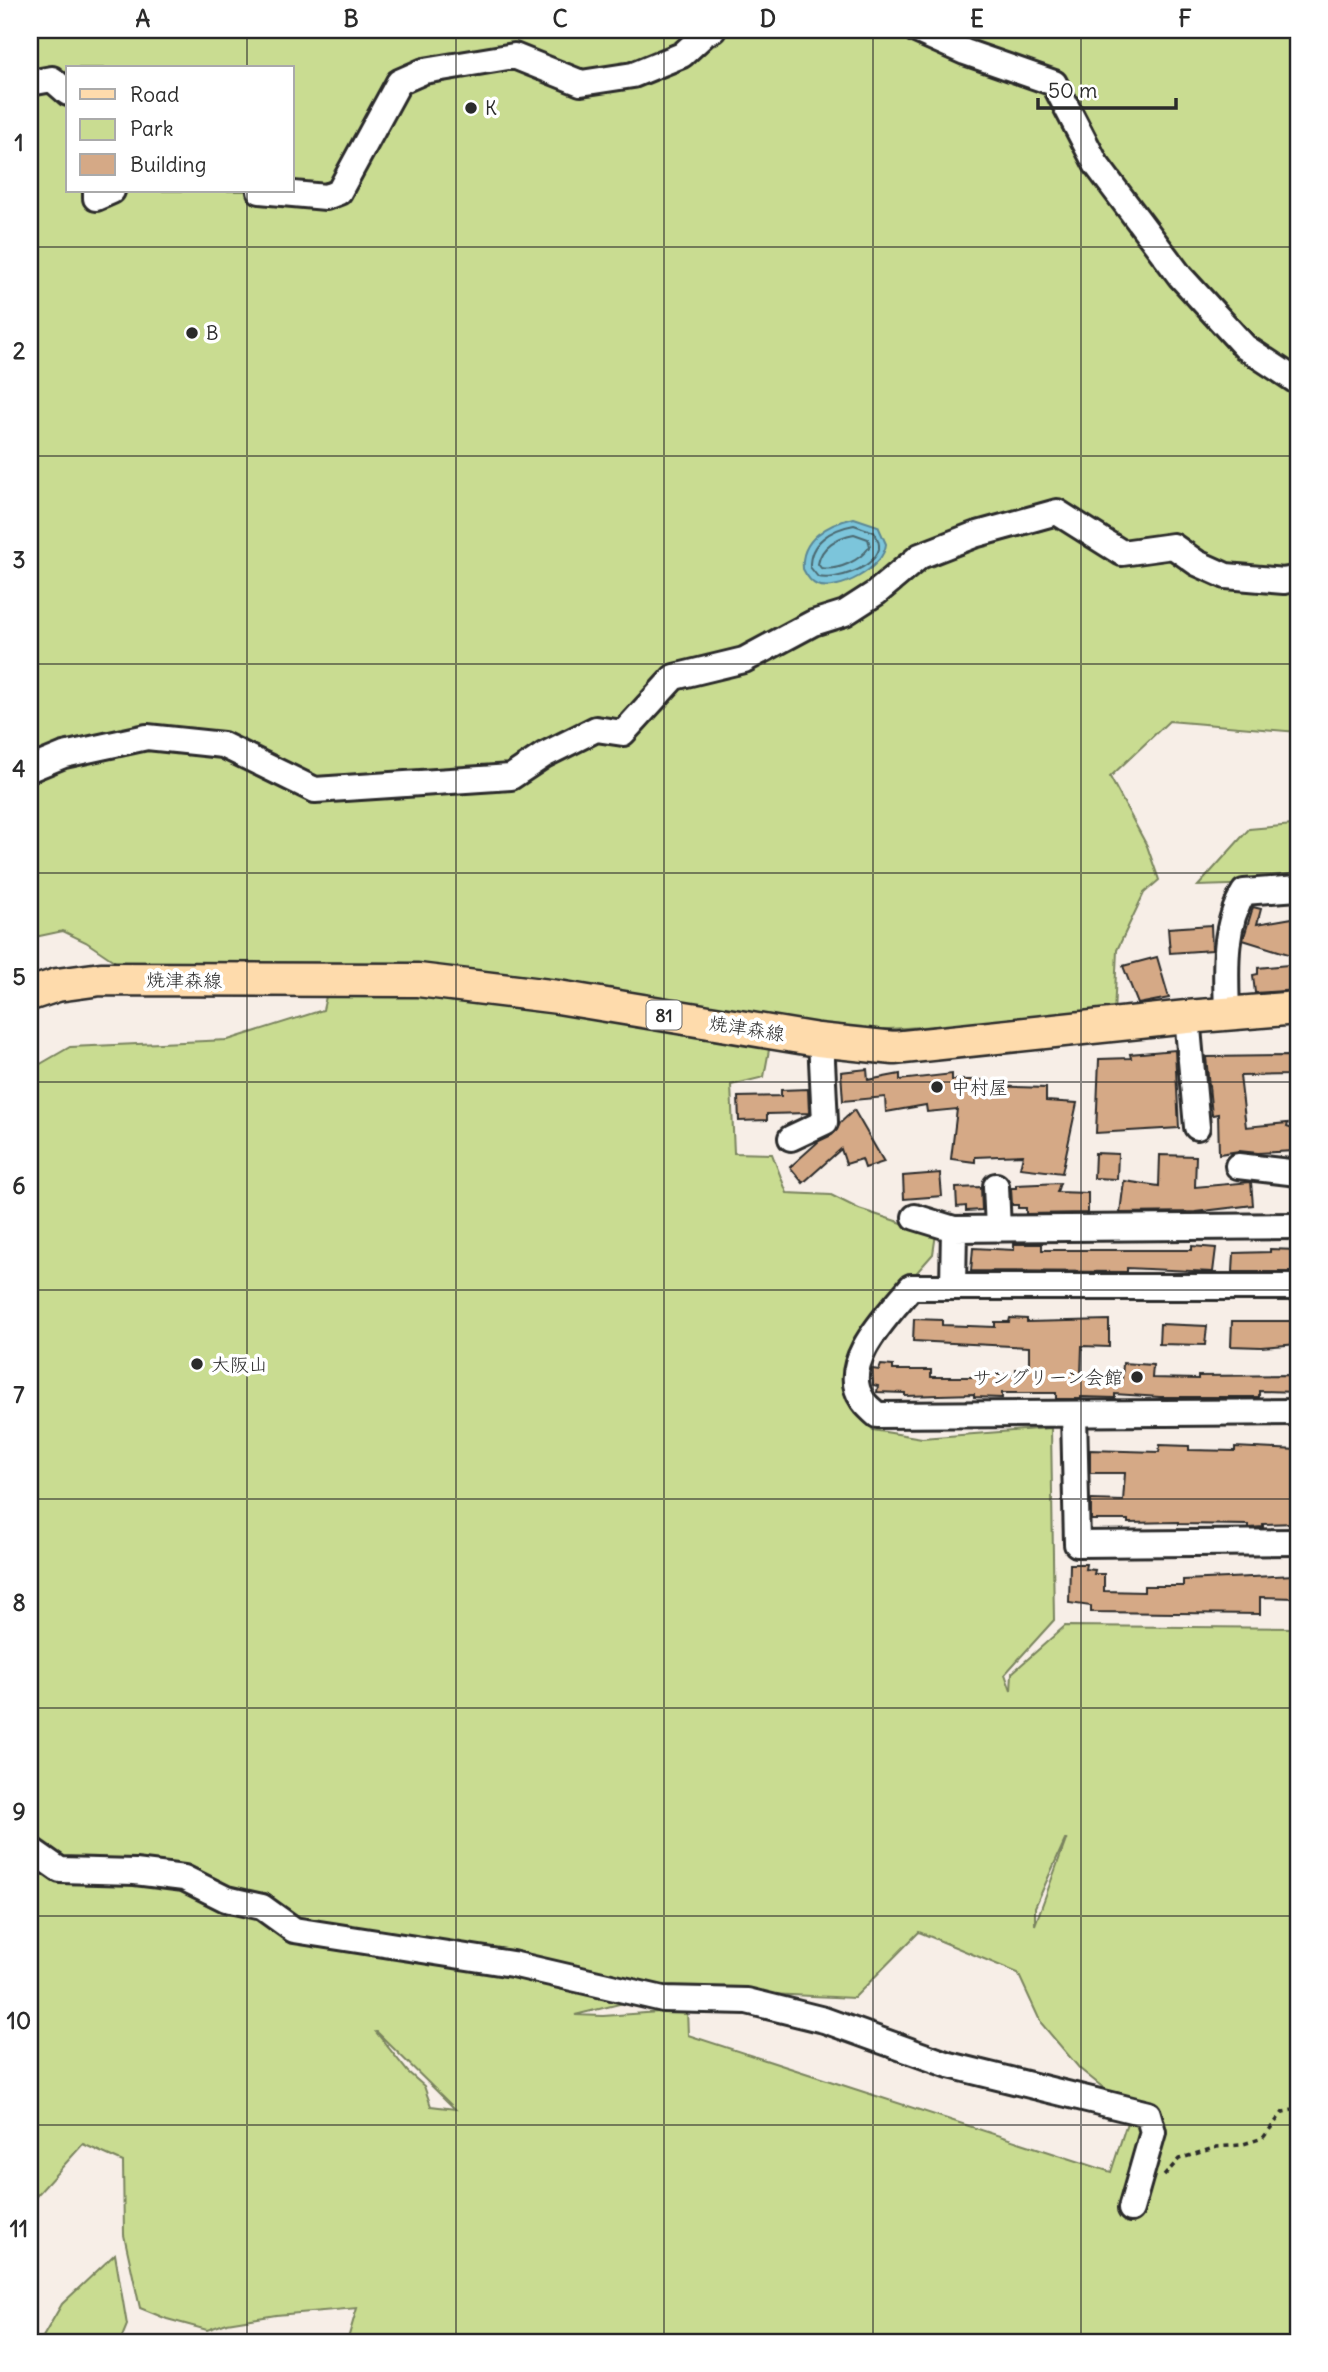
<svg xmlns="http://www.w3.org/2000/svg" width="1328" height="2372" font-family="Delius,'Klee One',sans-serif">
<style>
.green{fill:#c9dc91;stroke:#7a845e;stroke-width:2;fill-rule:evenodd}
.water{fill:#7bc5db;stroke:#5b8795;stroke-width:2}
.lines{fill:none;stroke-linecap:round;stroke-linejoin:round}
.shore{stroke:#4b6971;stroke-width:2}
.building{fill:#d5a986;stroke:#2b2b2b;stroke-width:2}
.minor-casing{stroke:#2b2b2b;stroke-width:30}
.major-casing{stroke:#2b2b2b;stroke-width:37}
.path{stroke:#2b2b2b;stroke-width:3.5;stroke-dasharray:5 5;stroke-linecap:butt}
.minor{stroke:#fff;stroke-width:24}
.major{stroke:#fedbac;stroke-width:32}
.grid{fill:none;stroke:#2b2b2b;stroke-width:2;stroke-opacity:0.55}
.poi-dot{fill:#2b2b2b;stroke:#fff;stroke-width:2.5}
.labels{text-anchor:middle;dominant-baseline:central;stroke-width:7;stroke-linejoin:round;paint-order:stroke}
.shield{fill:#fff;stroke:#6b6b6b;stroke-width:2}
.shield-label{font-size:18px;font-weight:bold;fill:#2b2b2b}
.poi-label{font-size:19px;fill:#2b2b2b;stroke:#fff;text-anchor:start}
.street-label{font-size:19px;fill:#2b2b2b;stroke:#fff}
.neatline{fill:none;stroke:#2b2b2b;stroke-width:2.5}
.grid-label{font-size:23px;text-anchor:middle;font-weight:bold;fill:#2b2b2b}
</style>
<rect width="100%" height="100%" fill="#f7eee7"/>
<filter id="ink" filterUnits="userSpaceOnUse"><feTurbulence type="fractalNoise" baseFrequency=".0143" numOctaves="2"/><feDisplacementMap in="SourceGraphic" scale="14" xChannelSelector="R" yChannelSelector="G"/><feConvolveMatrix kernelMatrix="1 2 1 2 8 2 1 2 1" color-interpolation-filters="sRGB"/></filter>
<g filter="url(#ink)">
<!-- green -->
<path class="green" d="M30,30h1268v702l-129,-11 -59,56 37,69 12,34 -15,13 -27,57 -3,65 -274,17 -69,7 -7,38 -33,8 3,68 38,1 15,39 44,2 28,14 77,25 -3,20 -67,76 -23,48 30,52 49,8 129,-10 3,192 -49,54 6,17 1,-18 53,-47 233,2v714h-951l10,-34 -81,7 -49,8 -20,7 -40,-11 -27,-11 -16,-73 -1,-73 -40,-18 -53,59v-1133l40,-23 158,-7 95,-30 6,-27 -180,-4 -32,-16 -31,-21 -23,-11 -33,7zM68,68h224v123h-224zM1065,1840h1l-31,85v-18zM919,1932l99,41 23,50 39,46 51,41 -20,62 -423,-137 -1,-25 -84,6 -28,-1 77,-19 -29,-9 231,11zM376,2032h1l78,77 -24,-3 -7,-20 -16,-14z
M1293,825l5,4v54l-100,3 51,-57z
M115,2254l12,71 -7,17h-80l22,-38z"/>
<!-- water -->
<path class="water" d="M854,518l24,8 8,18c-2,24 -48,49 -69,41 -7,-3 -11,-10 -14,-16 -3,-30 25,-45 51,-51z"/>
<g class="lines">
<!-- shore -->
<path class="shore" d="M854,525l20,7c3,5 6,11 5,17 -6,20 -44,32 -61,28l-8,-10c-1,-25 22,-38 44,-42z
M854,534l14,5 2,7c-10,15 -32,25 -49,22l-3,-4c3,-18 20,-27 36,-30z"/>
</g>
<!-- building -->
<path class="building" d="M1253,907l8,2 -4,15 41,-7v40l-55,-17z
M1211,925l1,25 -42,3 -2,-25z
M1157,957l12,41 -31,6 -15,-38z
M1298,964v26l-43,3 -2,-18 5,-1v-6z
M1175,1050l4,78 -83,5 3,-74 32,-1 -1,-4z
M1290,1056l1,19 -51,1 6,51 42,-4 -1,4 6,2 1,22 -36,2 -19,-2 -20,3 -1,-40 -6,1 -6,-58z
M867,1069l1,11 32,-6v6l52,-6v6h36v6l58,2v13l31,2 -15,70 -42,-5 3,-13 -48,2v5l-24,-3 6,-50 -30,3 -1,-7 -40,7 -1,-15 -42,4 -2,-29z
M808,1089l1,24 -42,1v6l-28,1 -1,-24 43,-1v-6z
M854,1110l30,52 -19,6 -3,-9 -16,5 -5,-15 -38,34 -13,-16 29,-26 13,-6 5,-5 3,-7z
M1095,1153l23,1 -1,25 -23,-1z
M1160,1155l36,1 -1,31 56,-5 2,23 -58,7 -75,1 4,-32 35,5z
M940,1173l2,23 -38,3 -1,-23z
M1060,1183l-3,9 31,1v20l-62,1v-6h-8v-3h-6l-1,-17h5v-3z
M981,1187l1,23 -16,1v-5l-9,1 -1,-19z
M1014,1244h28v6h150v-4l24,2 -3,24 -86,-4v4l-156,-1 2,-23 41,2z
M1270,1249l27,1 -1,22h-63l1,-19 36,-1z
M1010,1318l17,1v3l82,-2v27l-27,-1 -1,30 41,3 1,-16 30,2 -1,13 46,1v-3l100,-1v17l-39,-1v6h-99l-45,-3v4l-34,-1v2h-25v-6h-54v5l-28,-1v-3l-69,2v-3l-28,-1 1,-6 -5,-1 -1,-16 7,1 2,-5 12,1v4h38v7h44v-4l41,2v-6h13v-22l-116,-6 1,-22 28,1v5l53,2v-5h14z
M1232,1321h66v23l-37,3 -30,-1z
M1160,1324l47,2 -2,19 -46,-1z
M1160,1445l29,1v4l46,1v-4l63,3 -1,73 -34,1v3l-14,1v-3l-71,-1v-2l-50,1v-3h-37v-20l32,1 2,-28h-35v-23l69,2z
M1070,1564h16l-1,5 10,1 -1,4h10v17l40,1v-6h39v-6l112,-5v23l-35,-1v17l-169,-2v-6l-22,-3z"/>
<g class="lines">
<!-- minor casing -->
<g class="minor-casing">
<path id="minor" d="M916,30l49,22 89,31 42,81 84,112 65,71 53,35
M30,83l22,-4 16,14
M96,191v7l16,-7
M260,191l66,6 13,-5 60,-110 25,-11 90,-15 67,27 52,-8 49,-20 24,-22 7,-3
M30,769l34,-14 83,-18 76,8 92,45 196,-13 33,-22 52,-26 27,4 51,-56 70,-17 69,-37 32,-10 31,-20 44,-37 54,-21 83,-23 65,41 51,-7 24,17 29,13 58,5 14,-3
M1227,1014c-1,-41 -5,-86 17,-122l54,-4
M1187,1017l10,110
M791,1138l34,-16 -4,-82
M1238,1166l60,7
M996,1186l2,43
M915,1217l39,12
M953,1286l1,-57 344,-3
M1298,1287h-387c-22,27 -73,76 -49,112 3,6 10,11 15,16l421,-3
M1074,1414l3,130 221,-2
M30,1849l30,21 75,2 49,6 42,21 36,8 32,23 218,34 151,35 84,2 77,19 125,45 199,49 5,18 -22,77"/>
</g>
<!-- major casing -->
<g class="major-casing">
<path id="major" d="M30,994l27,-9 44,-6 317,1 140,17 260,43 76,8 293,-31 111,-9"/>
</g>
<!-- path -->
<path class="path" d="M1164,2176l15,-17 38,-12 23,-2 23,-7 20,-26 15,-3"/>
<!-- minor -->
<use href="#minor" class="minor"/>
<!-- major -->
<use href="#major" class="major"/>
</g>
</g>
<!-- grid -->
<path class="grid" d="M247,30v38M456,30v2312M664,30v2312M873,30v2312M1081,30v2312M247,191v2151M30,247h1268M30,456h1268M30,664h1268M30,873h1268M30,1082h1268M30,1290h1268M30,1499h1268M30,1708h1268M30,1916h1268M30,2125h1268"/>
<!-- markers -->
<g class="poi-dot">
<circle cx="471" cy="108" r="7"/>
<circle cx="192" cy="333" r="7"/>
<circle cx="937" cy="1087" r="7"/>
<circle cx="197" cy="1364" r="7"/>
<circle cx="1137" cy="1377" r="7"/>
</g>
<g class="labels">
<!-- shield labels -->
<rect class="shield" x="646.5" y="1000.5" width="35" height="29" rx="5"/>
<g class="shield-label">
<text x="664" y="1015">81</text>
</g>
<!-- poi labels -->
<g class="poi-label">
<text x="485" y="108">K</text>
<text x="206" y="333">B</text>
<text x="951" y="1087">中村屋</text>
<text x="211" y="1364">大阪山</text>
<text x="1123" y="1377" text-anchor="end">サングリーン会館</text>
</g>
<!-- street labels -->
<g class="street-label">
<text transform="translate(184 980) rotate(1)">焼津森線</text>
<text transform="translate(747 1028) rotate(9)">焼津森線</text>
</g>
</g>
<!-- margin -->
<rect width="1328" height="2372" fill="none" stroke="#fff" stroke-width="77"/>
<!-- legend -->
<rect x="66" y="66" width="228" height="126" fill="#ffffff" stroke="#aaaaaa" stroke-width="2"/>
<rect x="80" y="89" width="35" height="10" fill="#fedbac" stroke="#aaaaaa" stroke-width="2"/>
<text x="130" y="102" font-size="21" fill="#2b2b2b">Road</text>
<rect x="80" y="119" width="35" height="21" fill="#c9dc91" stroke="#aaaaaa" stroke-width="2"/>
<text x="130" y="136" font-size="21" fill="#2b2b2b">Park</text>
<rect x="80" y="154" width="35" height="21" fill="#d5a986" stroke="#aaaaaa" stroke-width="2"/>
<text x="130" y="172" font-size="21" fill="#2b2b2b">Building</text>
<!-- scale -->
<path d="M1038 98v10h138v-10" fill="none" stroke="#2b2b2b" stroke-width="3.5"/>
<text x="1048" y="98" font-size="21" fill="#2b2b2b" stroke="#ffffff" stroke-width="5" paint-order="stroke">50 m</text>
<rect x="38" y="38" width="1252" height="2296" class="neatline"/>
<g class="grid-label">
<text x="143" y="27">A</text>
<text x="351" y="27">B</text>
<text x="560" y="27">C</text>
<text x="768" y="27">D</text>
<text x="977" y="27">E</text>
<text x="1185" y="27">F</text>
<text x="19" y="151">1</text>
<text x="19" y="359">2</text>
<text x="19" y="568">3</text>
<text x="19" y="777">4</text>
<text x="19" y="985">5</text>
<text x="19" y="1194">6</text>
<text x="19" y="1403">7</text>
<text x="19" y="1611">8</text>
<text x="19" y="1820">9</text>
<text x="19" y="2029">10</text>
<text x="19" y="2237">11</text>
</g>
</svg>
